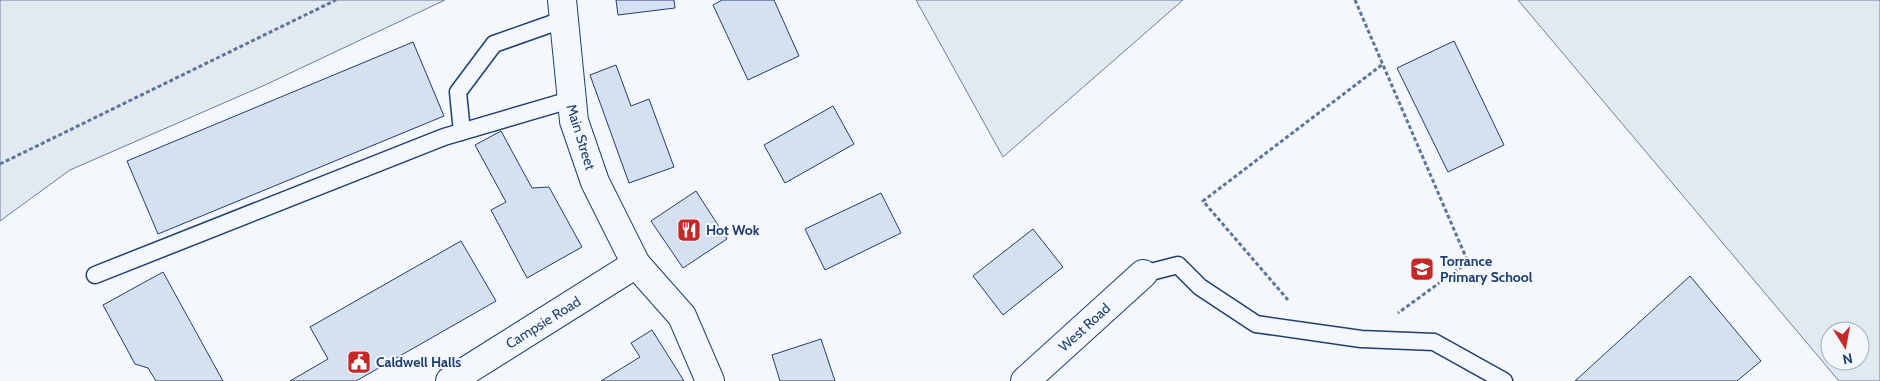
<svg xmlns="http://www.w3.org/2000/svg" width="1880" height="381" font-family="Cabin,sans-serif">
<style>
.green{fill:#e3e9f0;stroke:#687fa3;fill-rule:evenodd}
.building{fill:#d5e0f0;stroke:#1d3f73}
.lines{fill:none;stroke-linecap:round;stroke-linejoin:round}
.lane-casing{stroke:#1d3f73;stroke-width:19}
.street-casing{stroke:#1d3f73;stroke-width:30}
.secondary-casing{stroke:#1d3f73;stroke-width:30}
.path{stroke:#5e769c;stroke-width:3;stroke-dasharray:4 2.5;stroke-linecap:butt}
.lane{stroke:#f4f7fb;stroke-width:16}
.street{stroke:#f4f7fb;stroke-width:28}
.secondary{stroke:#f4f7fb;stroke-width:28}
.labels{text-anchor:middle;dominant-baseline:central;stroke-width:4;stroke-linejoin:round;paint-order:stroke}
.street-label{font-size:14px;fill:#1d3f73;stroke:#f4f7fb}
.poi-label{font-size:14px;font-weight:bold;fill:#1d3f73;stroke:#f4f7fb;text-anchor:start}
</style>
<rect width="100%" height="100%" fill="#f4f7fb"/>
<!-- green -->
<path class="green" d="M0,0h445l-180,85 -195,85 -70,51z
M916,0h267l-180,157z
M1518,0h362v381h-41zM1830,331h30v30h-30z"/>
<!-- building -->
<path class="building" d="M616,0h58l1,8 -57,7z
M722,0h52l25,56 -51,24 -35,-75z
M1454,41l50,104 -56,27 -51,-104z
M413,42l31,74 -286,118 -31,-73z
M616,65l15,41 18,-7 25,68 -45,16 -39,-108z
M833,106l21,38 -69,39 -21,-38z
M501,131l31,57 17,-1 33,60 -55,31 -36,-68 15,-8 -31,-57z
M696,191l31,48 -44,29 -32,-47z
M881,193l20,40 -76,37 -20,-41z
M1033,229l30,38 -60,48 -30,-39z
M461,241l35,60 -140,80h-66l38,-22 -18,-32z
M163,272l60,109h-67l-8,-13 -13,-4 -32,-59z
M1690,276l71,85 -24,20h-162z
M652,330l32,51h-83l39,-24 -9,-14z
M821,339l14,42h-55l-8,-26z"/>
<g class="lines">
<!-- lane casing -->
<g class="lane-casing">
<path id="lane" d="M462,132l-4,-40 36,-48 68,-24
M1143,274l35,-9 22,22 56,37 105,15 73,3 70,39
M95,275l349,-138 126,-37"/>
</g>
<!-- street casing -->
<g class="street-casing">
<g id="street">
<path d="M636,264l46,52 28,65"/>
<path id="s1" d="M1025,381l118,-107"/>
</g>
</g>
<!-- secondary casing -->
<g class="secondary-casing">
<g id="secondary">
<path id="s2" d="M450,381l186,-117 -41,-82 -21,-61 -12,-121"/>
</g>
</g>
<!-- path -->
<path class="path" d="M1355,0l113,262 -70,51
M0,164l336,-164
M1288,300l-85,-99 180,-137"/>
<!-- lane -->
<use href="#lane" class="lane"/>
<!-- street -->
<use href="#street" class="street"/>
<!-- secondary -->
<use href="#secondary" class="secondary"/>
</g>
<!-- icons -->
<defs>
<g id="restaurant-square" transform="scale(1.25)"><rect x="-9" y="-9" width="18" height="18" rx="4" fill="#c62828" stroke="#f4f7fb"/><path d="M-5-6h1v4h1v-4h1v4h1v-4h1v5L-1.5 .5V6h-2V.5L-5-1ZM5-6V6H3V1.5H1.5Q1.5-4 5-6Z" fill="#fff"/></g>
<g id="school-square" transform="scale(1.25)"><rect x="-9" y="-9" width="18" height="18" rx="4" fill="#c62828" stroke="#f4f7fb"/><path d="M0-5L7-2L0 1L-7-2ZM-4 1L0 2.5L4 1V4Q0 6-4 4Z" fill="#fff"/></g>
<g id="civic-square" transform="scale(1.25)"><rect x="-9" y="-9" width="18" height="18" rx="4" fill="#c62828" stroke="#f4f7fb"/><path d="M-.6-6.5H3V-4.5H.6V-3L4-1V1h2V6H-6V1h2V-1L-.6-3ZM-1.2 2.5V6h2.4V2.5Z" fill="#fff"/></g>
</defs>
<g fill-rule="evenodd">
<use href="#restaurant-square" x="689" y="230"/>
<use href="#school-square" x="1422" y="269"/>
<use href="#civic-square" x="359" y="362"/>
</g>
<g class="labels">
<!-- street labels -->
<g class="street-label">
<text transform="translate(581 137) rotate(73)">Main Street</text>
<text stroke="none"><textPath href="#s2" startOffset="110">Campsie Road</textPath></text>
<text stroke="none"><textPath href="#s1" startOffset="80">West Road</textPath></text>
</g>
<!-- poi labels -->
<g class="poi-label">
<text x="706" y="230">Hot Wok</text>
<text x="1440" y="261">Torrance<tspan x="1440" dy="16">Primary School</tspan></text>
<text x="376" y="362">Caldwell Halls</text>
</g>
</g>
<!-- north arrow -->
<g transform="translate(1845 346) rotate(169)"><circle r="24" fill="#f4f7fb" stroke="#9eadc5"/>
<path d="M0-4L9 19L0 12L-9 19Z" fill="#c62828"/>
<text y="-8" font-size="14" font-weight="bold" text-anchor="middle" fill="#1d3f73">N</text>
</g>
</svg>
